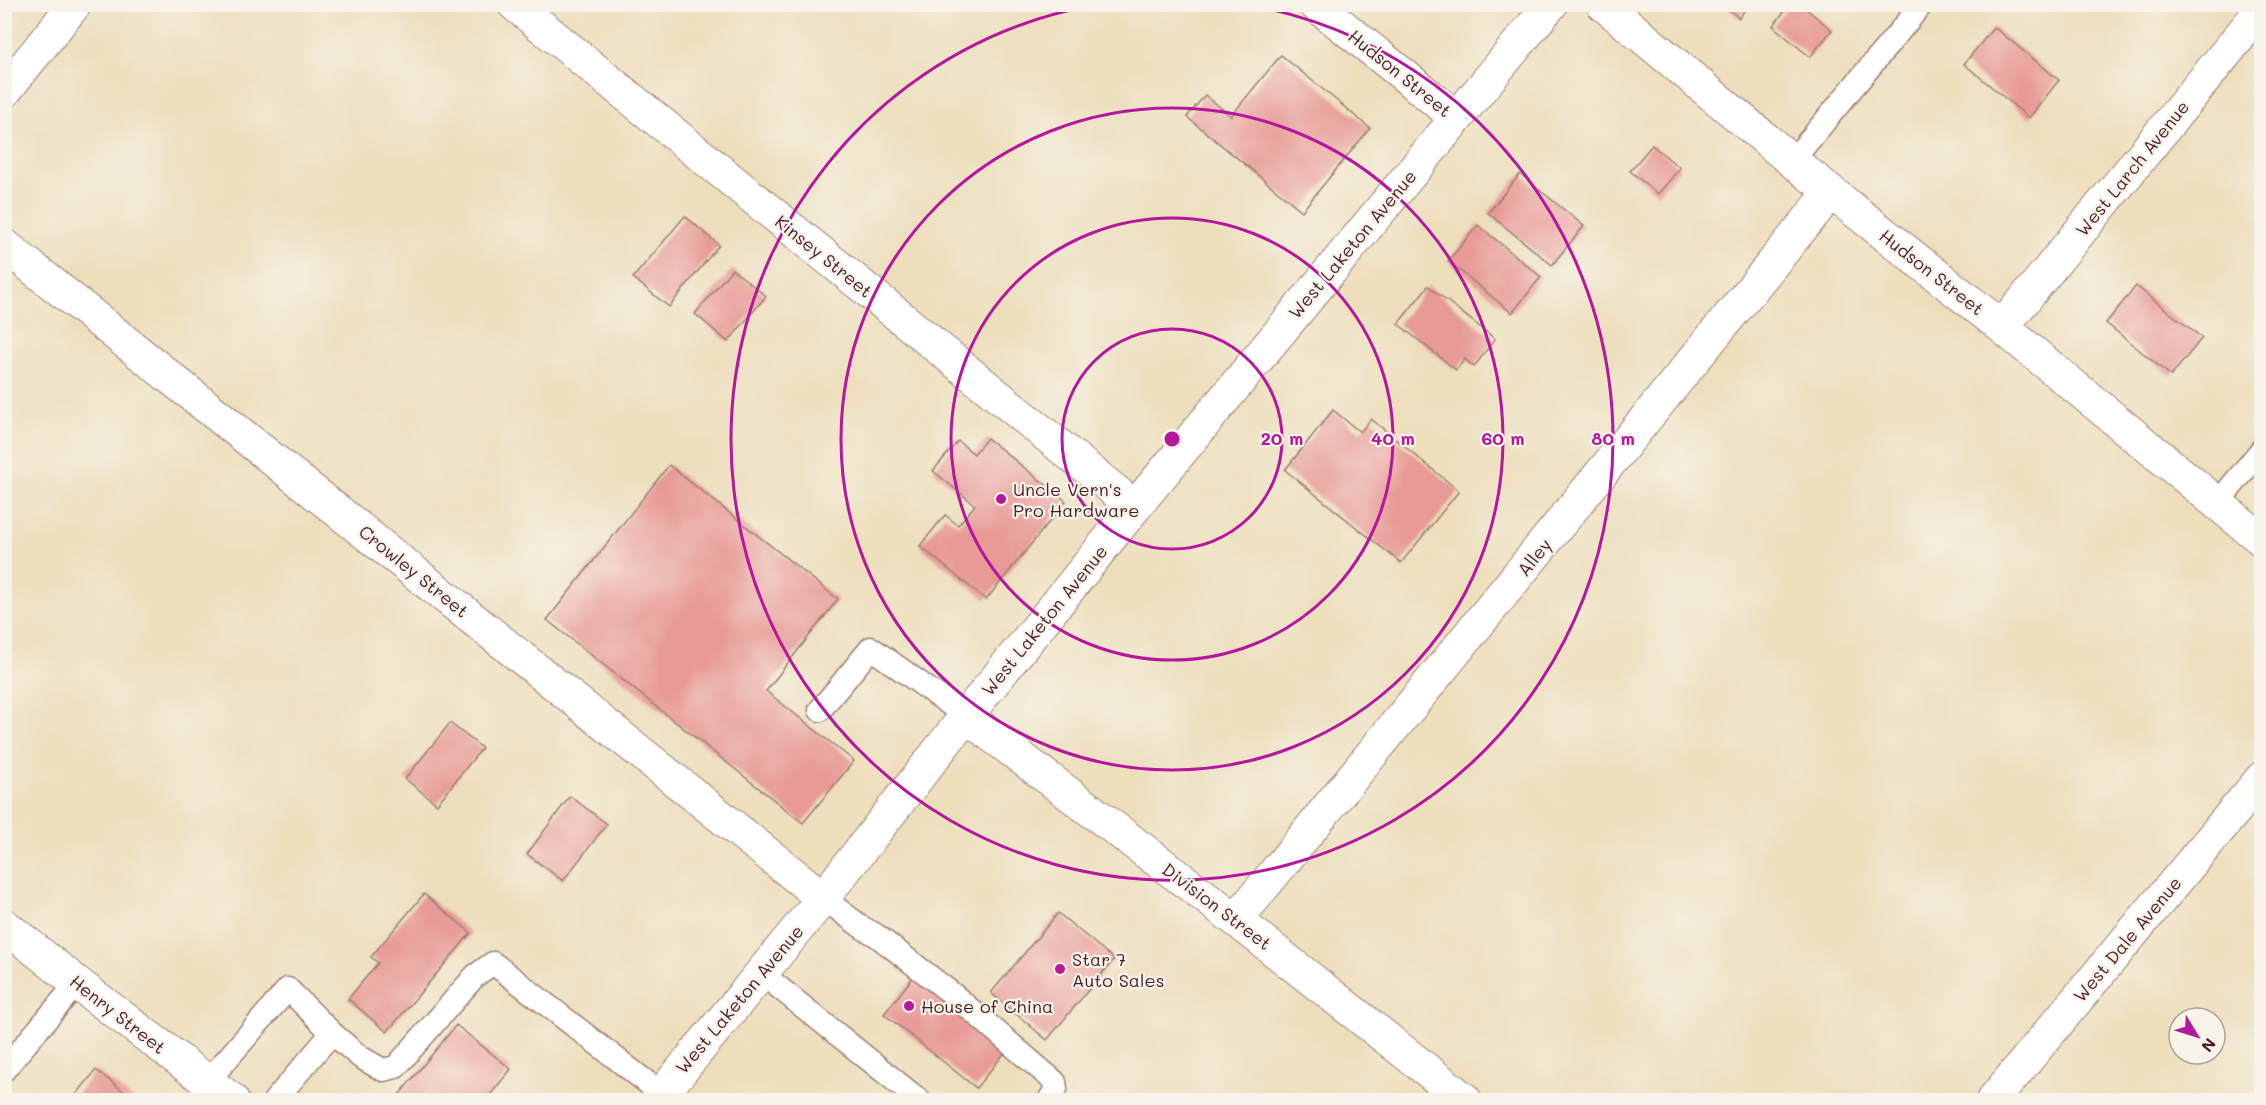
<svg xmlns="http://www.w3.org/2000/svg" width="2266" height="1105" font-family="Mali,sans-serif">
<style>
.building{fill:#e89a96}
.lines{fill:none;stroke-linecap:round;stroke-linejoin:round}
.service-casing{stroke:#9c7e74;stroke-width:25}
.minor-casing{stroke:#9c7e74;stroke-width:35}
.tertiary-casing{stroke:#9c7e74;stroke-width:35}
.secondary-casing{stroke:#9c7e74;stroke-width:35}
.service{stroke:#fff;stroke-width:22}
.minor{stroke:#fff;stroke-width:33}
.tertiary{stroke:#fff;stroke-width:33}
.secondary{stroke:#fff;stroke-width:33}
.ring{fill:none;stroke:#b5179e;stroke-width:3}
.poi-dot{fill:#b5179e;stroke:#f7f3e8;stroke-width:2}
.labels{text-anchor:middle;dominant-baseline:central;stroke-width:4.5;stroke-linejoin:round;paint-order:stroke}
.street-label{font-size:18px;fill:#4a1f2b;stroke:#f7f3e8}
.poi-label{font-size:18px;fill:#4a1f2b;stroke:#f7f3e8;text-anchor:start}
.centre{fill:#b5179e;stroke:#f7f3e8;stroke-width:3}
.ring-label{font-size:18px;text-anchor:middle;font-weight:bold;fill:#b5179e;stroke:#f7f3e8;stroke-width:4.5;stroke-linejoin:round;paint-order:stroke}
</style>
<rect width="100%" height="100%" fill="#f7f3e8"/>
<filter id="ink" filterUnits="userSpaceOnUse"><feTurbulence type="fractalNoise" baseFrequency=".0167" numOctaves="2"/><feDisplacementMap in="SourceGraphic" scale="12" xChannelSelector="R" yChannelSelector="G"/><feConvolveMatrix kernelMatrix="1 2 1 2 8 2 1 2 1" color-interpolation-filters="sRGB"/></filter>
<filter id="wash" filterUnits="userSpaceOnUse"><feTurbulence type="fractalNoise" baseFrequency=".008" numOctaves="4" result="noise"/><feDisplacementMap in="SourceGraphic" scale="24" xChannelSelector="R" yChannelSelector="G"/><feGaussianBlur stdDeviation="1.35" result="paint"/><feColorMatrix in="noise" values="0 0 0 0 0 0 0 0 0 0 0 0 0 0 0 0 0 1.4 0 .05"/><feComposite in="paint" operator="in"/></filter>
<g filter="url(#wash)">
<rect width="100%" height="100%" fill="#eddebc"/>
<g id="blocks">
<!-- building -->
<path class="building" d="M1722,4h27l-10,14z
M1790,4h10l32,26 -22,27 -37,-31z
M1994,27l65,53 -30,38 -65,-54z
M1281,55l89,73 -68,83 -115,-94 18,-22 26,21z
M1652,145l28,23 -22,26 -28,-23z
M1520,174l64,52 -32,39 -64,-52z
M685,216l34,29 -50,62 -36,-29z
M1478,225l63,52 -29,36 -64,-52z
M732,269l34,27 -38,46 -33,-28z
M1428,286l67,53 -21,28 -9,-8 -9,11 -58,-46z
M2136,286l66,52 -31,38 -65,-53z
M1333,410l27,22 11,-13 88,72 -58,72 -116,-93z
M987,438l79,63 -80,99 -66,-54 25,-31 13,10 17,-20 -42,-34 25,-30 16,13z
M669,465l169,134 -72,92 88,70 -51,62 -256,-203z
M450,723l32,25 -45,56 -32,-25z
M570,796l37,28 -44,57 -36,-27z
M424,894l47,39 -84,99 -39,-33 30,-36 -7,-6z
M1058,913l56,46 -67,81 -56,-47z
M914,976l92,75 -30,37 -92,-74z
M456,1025l55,44 -25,31h-91z
M96,1070l39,30h-63z"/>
</g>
</g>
<g filter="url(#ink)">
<use href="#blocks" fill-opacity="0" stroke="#9c7e74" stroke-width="1.5"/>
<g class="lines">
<!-- service casing -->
<g class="service-casing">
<path id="service" d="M1792,161l130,-157
M2217,504l45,-55
M820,710l51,-62 95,68
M823,898l40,30 13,7 79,61 100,86 1,7 -7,11
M761,973l158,127
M4,1070l73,-87
M207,1082l81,-93 44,44
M275,1100l57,-67 28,24 23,13 13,-3 79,-91 18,-13 169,131"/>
</g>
<!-- minor casing -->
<g class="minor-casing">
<path id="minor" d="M514,4l621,503
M1315,4l142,114
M1603,4l189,157 210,166 260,213
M4,92l71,-88
M4,245l819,653
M2002,327l260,-318
M1236,920l595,-728
M1993,1100l269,-322"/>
</g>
<!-- tertiary casing -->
<g class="tertiary-casing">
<path id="tertiary" d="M966,716l270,204 229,180"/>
</g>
<!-- secondary casing -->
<g class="secondary-casing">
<path id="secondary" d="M4,925l73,58 155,117
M657,1100l166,-202 143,-182 169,-209 416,-503"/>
</g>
<!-- service -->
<use href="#service" class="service"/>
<!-- minor -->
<use href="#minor" class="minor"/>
<!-- tertiary -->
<use href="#tertiary" class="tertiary"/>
<!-- secondary -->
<use href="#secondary" class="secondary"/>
</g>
</g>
<!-- distance rings -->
<g class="ring">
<circle cx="1172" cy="439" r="110"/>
<circle cx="1172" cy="439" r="221"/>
<circle cx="1172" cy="439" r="331"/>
<path d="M1249 5A441 441 0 1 1 1095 5"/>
</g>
<!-- markers -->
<g class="poi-dot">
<circle cx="1001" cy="499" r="6"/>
<circle cx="1060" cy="969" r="6"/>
<circle cx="909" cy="1006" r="6"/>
</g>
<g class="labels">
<!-- street labels -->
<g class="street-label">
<text transform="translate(1400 73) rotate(39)">Hudson Street</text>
<text transform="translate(2132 168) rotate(-51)">West Larch Avenue</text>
<text transform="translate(1352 244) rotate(-50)">West Laketon Avenue</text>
<text transform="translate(824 256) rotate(39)">Kinsey Street</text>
<text transform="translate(1932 272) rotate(38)">Hudson Street</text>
<text transform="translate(1534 557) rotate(-51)">Alley</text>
<text transform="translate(414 571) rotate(39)">Crowley Street</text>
<text transform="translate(1044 620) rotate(-51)">West Laketon Avenue</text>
<text transform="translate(1217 906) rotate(37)">Division Street</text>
<text transform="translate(2127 939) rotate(-50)">West Dale Avenue</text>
<text transform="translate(739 999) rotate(-50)">West Laketon Avenue</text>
<text transform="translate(118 1014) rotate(38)">Henry Street</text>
</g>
<!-- poi labels -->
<g class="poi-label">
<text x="1013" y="489">Uncle Vern's<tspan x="1013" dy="21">Pro Hardware</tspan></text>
<text x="1072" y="959">Star 7<tspan x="1072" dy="21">Auto Sales</tspan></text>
<text x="921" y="1006">House of China</text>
</g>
</g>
<circle cx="1172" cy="439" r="9" class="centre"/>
<g class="ring-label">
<text x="1282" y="445">20 m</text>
<text x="1393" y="445">40 m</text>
<text x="1503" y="445">60 m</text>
<text x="1613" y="445">80 m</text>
</g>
<!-- margin -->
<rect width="2266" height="1105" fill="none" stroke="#f7f3e8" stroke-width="24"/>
<!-- north arrow -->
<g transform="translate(2197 1036) rotate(128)"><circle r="28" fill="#f7f3e8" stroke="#b29e9c" stroke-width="1.5"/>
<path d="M0-4.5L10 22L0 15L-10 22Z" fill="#b5179e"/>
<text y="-9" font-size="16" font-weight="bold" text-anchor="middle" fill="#4a1f2b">N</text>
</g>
</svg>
